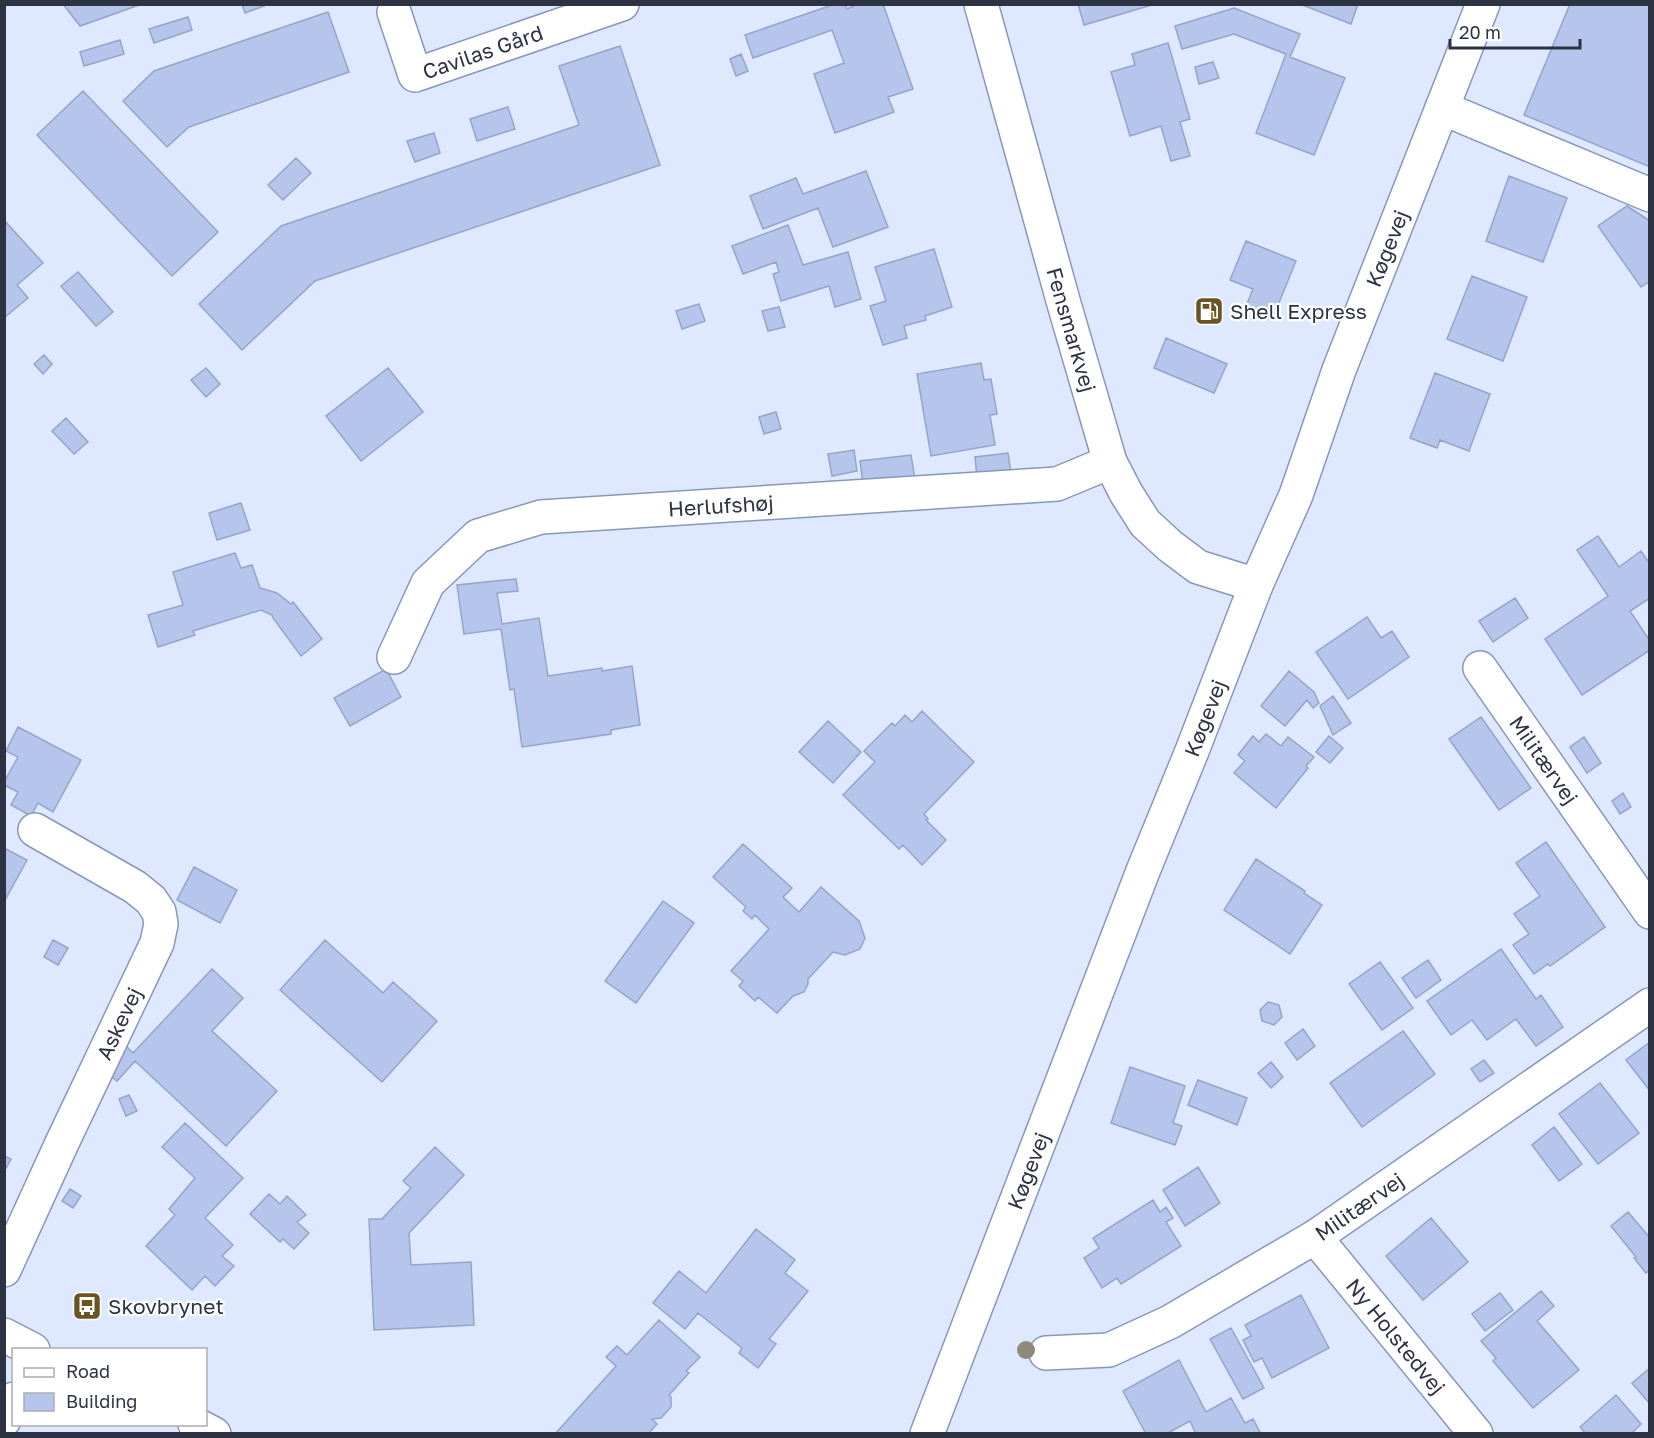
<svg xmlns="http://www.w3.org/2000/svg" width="1654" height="1438" font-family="'Golos Text',sans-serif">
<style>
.building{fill:#b6c5eb;stroke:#95a4c8;stroke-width:1.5}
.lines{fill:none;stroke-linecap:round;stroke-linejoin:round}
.minor-casing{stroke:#8897ba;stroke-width:36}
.minor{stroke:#fff;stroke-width:33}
.tree{fill:#8e8979}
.labels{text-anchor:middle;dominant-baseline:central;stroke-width:4.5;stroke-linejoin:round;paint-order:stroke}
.street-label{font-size:21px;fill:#2d3342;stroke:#fff}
.poi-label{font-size:21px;fill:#2d3342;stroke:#fff;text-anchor:start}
</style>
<rect width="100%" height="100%" fill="#dee8ff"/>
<!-- building -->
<path class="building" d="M63,4h79l-62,22z
M242,4h27l-24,9z
M835,4h10l2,5 11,-5h25l30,85 -25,8 6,15 -59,21 -21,-59 30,-11 -12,-33 -79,28 -8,-23z
M1078,4h74v1l-68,20z
M1300,4h58l-7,20z
M1570,4h80v163l-126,-52z
M1234,8l66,26 -10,23 55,21 -31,77 -58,-22 30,-79 -52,-20 -52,15 -7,-23z
M328,12l21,60 -160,55 -22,20 -44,-46 31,-30z
M188,17l4,13 -38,13 -5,-14z
M120,40l4,14 -40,12 -4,-14z
M1168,43l22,76 -10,3 10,34 -19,5 -10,-35 -31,10 -19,-64 24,-7 -3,-11z
M620,46l40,119 -345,116 -73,69 -43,-46 82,-78 298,-101 -20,-59z
M741,54l7,17 -12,5 -6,-17z
M1213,62l6,16 -20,6 -4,-17z
M83,91l135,141 -46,44 -135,-141z
M508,107l7,22 -38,12 -7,-22z
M434,133l6,20 -25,9 -8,-21z
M296,158l15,15 -28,27 -15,-15z
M866,171l22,56 -55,20 -15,-39 -55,21 -13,-33 46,-18 7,16z
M1509,176l58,22 -24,64 -57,-21z
M1627,206l23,15v60l-9,6 -43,-61z
M4,220l39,43 -26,22 11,13 -24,20z
M788,225l15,40 45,-13 13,47 -26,8 -6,-21 -48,15 -8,-27 6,-2 -3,-10 -33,12 -11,-28z
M1246,241l50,20 -24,59 -27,-11 8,-20 -23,-9z
M934,249l18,58 -27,9 1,4 -22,6 3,12 -24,7 -13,-39 16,-5 -11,-34z
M78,272l35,40 -17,14 -35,-40z
M1472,276l55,21 -24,64 -56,-22z
M699,304l6,17 -23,8 -6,-18z
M779,307l6,20 -17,4 -6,-20z
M1166,338l61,26 -13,29 -60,-25z
M44,355l8,9 -9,10 -9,-10z
M981,363l3,17 7,-1 6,35 -7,1 5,30 -64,11 -14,-82z
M206,368l14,16 -14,13 -15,-17z
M388,368l35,44 -62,49 -35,-45z
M1435,373l55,21 -21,57 -29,-11 -3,8 -27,-10z
M776,412l5,17 -17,5 -5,-17z
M66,418l22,24 -14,12 -22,-23z
M854,450l3,21 -25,5 -4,-22z
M1008,453l3,20 -34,5 -2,-21z
M911,455l5,30 -52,6 -4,-30z
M241,503l9,27 -33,10 -8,-27z
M1598,536l21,31 22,-16 9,13v34l-20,13 20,30v9l-68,45 -37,-56 63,-43 -31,-46z
M235,553l6,15 11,-3 8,23 17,5 14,11 2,-2 29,37 -21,17 -28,-38 -1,-3 -11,-5 -68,21 2,4 -37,12 -10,-32 35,-10 -10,-33z
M516,579l2,12 -21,2 5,31 37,-6 9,58 54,-8v3l30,-5 8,59 -29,5v4l-89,13 -8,-58 -4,1 -9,-61 -37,5 -7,-49z
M1515,598l13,20 -35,24 -14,-21z
M1367,617l14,21 11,-7 17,26 -61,42 -32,-47z
M386,669l15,28 -51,29 -16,-28z
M1289,671l25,21 5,11 -6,5 -6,-8 -22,26 -24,-20z
M1333,696l18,27 -18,12 -13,-29z
M922,711l52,51 -50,52 4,5 -2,1 20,20 -24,25 -19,-20 -4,4 -56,-54 32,-33 -11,-11 28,-28 3,3 10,-11 7,7z
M1481,717l50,71 -32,22 -50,-71z
M828,721l33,31 -28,31 -34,-31z
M18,727l63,33 -28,52 -15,-9 -7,13 -20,-11 7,-13 -14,-7v-3l14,-25 -12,-6z
M1266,734l15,12 7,-9 26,20 -8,9 2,2 -32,40 -42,-35 11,-12 -7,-6 15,-19 6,6z
M1329,736l14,12 -13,15 -14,-11z
M1584,737l17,26 -14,10 -17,-26z
M1623,793l8,14 -11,7 -8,-13z
M1546,842l59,85 -55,39 -2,-2 -14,10 -21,-29 16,-11 -15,-20 26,-18 -24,-33z
M743,844l49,44 -9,9 16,15 22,-25 38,34 6,17 -5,11 -15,6 -12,-3 -25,27v5l-4,8 -11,4 -16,17 -19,-16 -3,4 -16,-15 4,-5 -12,-10 38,-42 -14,-14 -3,4 -9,-8 3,-4 -33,-30z
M4,848l23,12 -23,42z
M1256,859l49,32 -1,2 18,12 -32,49 -66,-44z
M194,867l43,23 -17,33 -43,-23z
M663,901l31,22 -58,80 -31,-22z
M53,940l15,8 -10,17 -14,-8z
M325,940l58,53 10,-11 44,39 -55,61 -102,-92z
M1501,949l35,50 5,-4 22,32 -27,19 -20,-27 -29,21 -15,-20 -21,15 -24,-34z
M1428,960l13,20 -25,18 -14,-20z
M1380,962l33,46 -31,22 -33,-46z
M212,969l31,29 -31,33 65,60 -51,55 -91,-85 -18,20 -8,-6 16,-30 8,8z
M1268,1002l11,3 3,12 -8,8 -12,-4 -2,-11z
M1303,1029l12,17 -18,14 -12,-17z
M1403,1031l32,43 -73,53 -32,-44z
M1650,1042v49l-24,-31z
M1484,1060l10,13 -14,9 -9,-13z
M1271,1062l12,15 -12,11 -13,-15z
M1130,1067l55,19 -12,37 9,3 -7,19 -64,-22z
M1198,1080l49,18 -10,27 -49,-20z
M1600,1083l39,50 -41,31 -39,-50z
M129,1095l8,16 -11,5 -7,-17z
M185,1123l58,55 -38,40 28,27 -11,11 12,10 -19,20 -10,-10 -13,14 -46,-44 29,-31 -6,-6 26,-31 -33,-31z
M1554,1127l28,37 -23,17 -27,-36z
M435,1147l29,28 -55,58 2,32 60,-3 3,63 -100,5 -5,-111h13l29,-31 -8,-7z
M4,1156l7,3 -7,13z
M1198,1167l22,36 -35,23 -22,-36z
M70,1189l11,7 -8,12 -11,-7z
M269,1194l11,10 7,-8 19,19 -9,7 12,11 -15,16 -11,-10 -3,3 -30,-28z
M1153,1200l7,12 6,-5 7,11 -7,4 15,24 -60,38 -4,-6 -15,10 -18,-30 15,-10 -6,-10z
M1628,1212l22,26v32l-4,3 -12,-15 2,-1 -25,-31z
M1431,1218l37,44 -45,38 -37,-44z
M756,1229l39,31 -10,13 23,18 -39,48 7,5 -18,24 -19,-15 3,-5 -44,-35 -13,16 -32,-26 26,-32 27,22z
M1541,1291l13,15 -17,15 42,49 -46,38 -40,-47 3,-3 -15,-17z
M1500,1293l13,17 -28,21 -13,-17z
M1301,1295l28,53 -57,30 -10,-20 -8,4 -11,-22 8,-4 -6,-11z
M659,1320l41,37 -14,14 3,2 -20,22 2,2v10l-10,11 -9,1 5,5 -9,10h-93l61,-68 -10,-9 11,-11 10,9z
M1231,1328l33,60 -21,11 -33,-60z
M1179,1360l27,52 25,-14 14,25 8,-4 8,15h-65l-6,-13 -24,13h-20l-23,-43z
M1650,1368v36l-18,-21z
M1616,1395l25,29 -10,10h-45l-6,-7z"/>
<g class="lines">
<!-- minor casing -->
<g class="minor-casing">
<g id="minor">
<path id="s1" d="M981,4l83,300 46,158 16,31 19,30 25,23 28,21 58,18"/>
<path id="s2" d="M394,12l21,63 207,-71"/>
<path d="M1442,108l208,87"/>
<path id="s3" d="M394,657l34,-74 50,-47 63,-19 516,-33 53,-22"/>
<path id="s4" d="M1480,668l170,244"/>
<path id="s5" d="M1315,1237l161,197"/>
<path id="s6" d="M4,1270l58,-127 95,-200 4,-19 -2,-12 -8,-12 -16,-13 -100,-57"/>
<path d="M4,1335l29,15"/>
<path id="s7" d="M1046,1353l63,-3 61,-28 145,-85 335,-232"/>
<path d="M4,1420l10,-21"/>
<path d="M195,1424l19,10"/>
<path id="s8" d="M927,1434l216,-563 49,-120 64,-166 40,-90 43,-125 144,-366"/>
</g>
</g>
<!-- minor -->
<use href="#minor" class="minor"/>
</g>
<!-- trees -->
<circle class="tree" cx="1026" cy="1350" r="9"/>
<!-- icons -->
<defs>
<g id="fuel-square" transform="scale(1.5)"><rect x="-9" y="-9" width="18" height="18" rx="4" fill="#685523" stroke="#fff"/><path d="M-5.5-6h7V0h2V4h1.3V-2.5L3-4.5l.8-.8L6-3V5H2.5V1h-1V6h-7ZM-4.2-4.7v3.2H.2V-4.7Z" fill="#fff"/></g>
<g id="bus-square" transform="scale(1.5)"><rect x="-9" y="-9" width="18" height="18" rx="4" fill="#685523" stroke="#fff"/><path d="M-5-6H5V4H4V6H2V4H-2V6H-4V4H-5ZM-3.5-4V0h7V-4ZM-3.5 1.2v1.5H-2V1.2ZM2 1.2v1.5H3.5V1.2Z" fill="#fff"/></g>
</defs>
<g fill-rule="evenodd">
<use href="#fuel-square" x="1209" y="311"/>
<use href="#bus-square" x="87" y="1306"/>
</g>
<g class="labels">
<!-- street labels -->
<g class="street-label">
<text stroke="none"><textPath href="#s2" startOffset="138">Cavilas Gård</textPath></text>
<text stroke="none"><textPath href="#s8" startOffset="1272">Køgevej</textPath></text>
<text stroke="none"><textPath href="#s1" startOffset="338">Fensmarkvej</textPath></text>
<text stroke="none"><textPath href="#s3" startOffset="396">Herlufshøj</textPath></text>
<text stroke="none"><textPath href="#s8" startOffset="768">Køgevej</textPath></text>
<text stroke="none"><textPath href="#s4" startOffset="112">Militærvej</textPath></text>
<text stroke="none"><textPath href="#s6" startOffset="272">Askevej</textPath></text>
<text stroke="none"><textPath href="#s8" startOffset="282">Køgevej</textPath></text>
<text stroke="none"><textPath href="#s7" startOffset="352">Militærvej</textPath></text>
<text stroke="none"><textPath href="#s5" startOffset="128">Ny Holstedvej</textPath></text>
</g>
<!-- poi labels -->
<g class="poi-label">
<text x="1230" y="311">Shell Express</text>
<text x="108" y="1306">Skovbrynet</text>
</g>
</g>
<!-- border -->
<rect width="1654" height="1438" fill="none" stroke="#2d3342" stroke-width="12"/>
<!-- legend -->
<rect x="12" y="1348" width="195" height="78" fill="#ffffff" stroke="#abadb3" stroke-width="1.5"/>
<rect x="24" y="1368" width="30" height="9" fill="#ffffff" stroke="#abadb3" stroke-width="1.5"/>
<text x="66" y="1378" font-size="18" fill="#2d3342">Road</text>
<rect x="24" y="1393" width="30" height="18" fill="#b6c5eb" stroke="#abadb3" stroke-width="1.5"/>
<text x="66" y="1408" font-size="18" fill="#2d3342">Building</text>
<!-- scale -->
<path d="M1450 39v9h130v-9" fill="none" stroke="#2d3342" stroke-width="3"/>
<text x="1459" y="39" font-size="18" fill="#2d3342" stroke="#ffffff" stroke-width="4.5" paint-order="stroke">20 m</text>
</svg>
